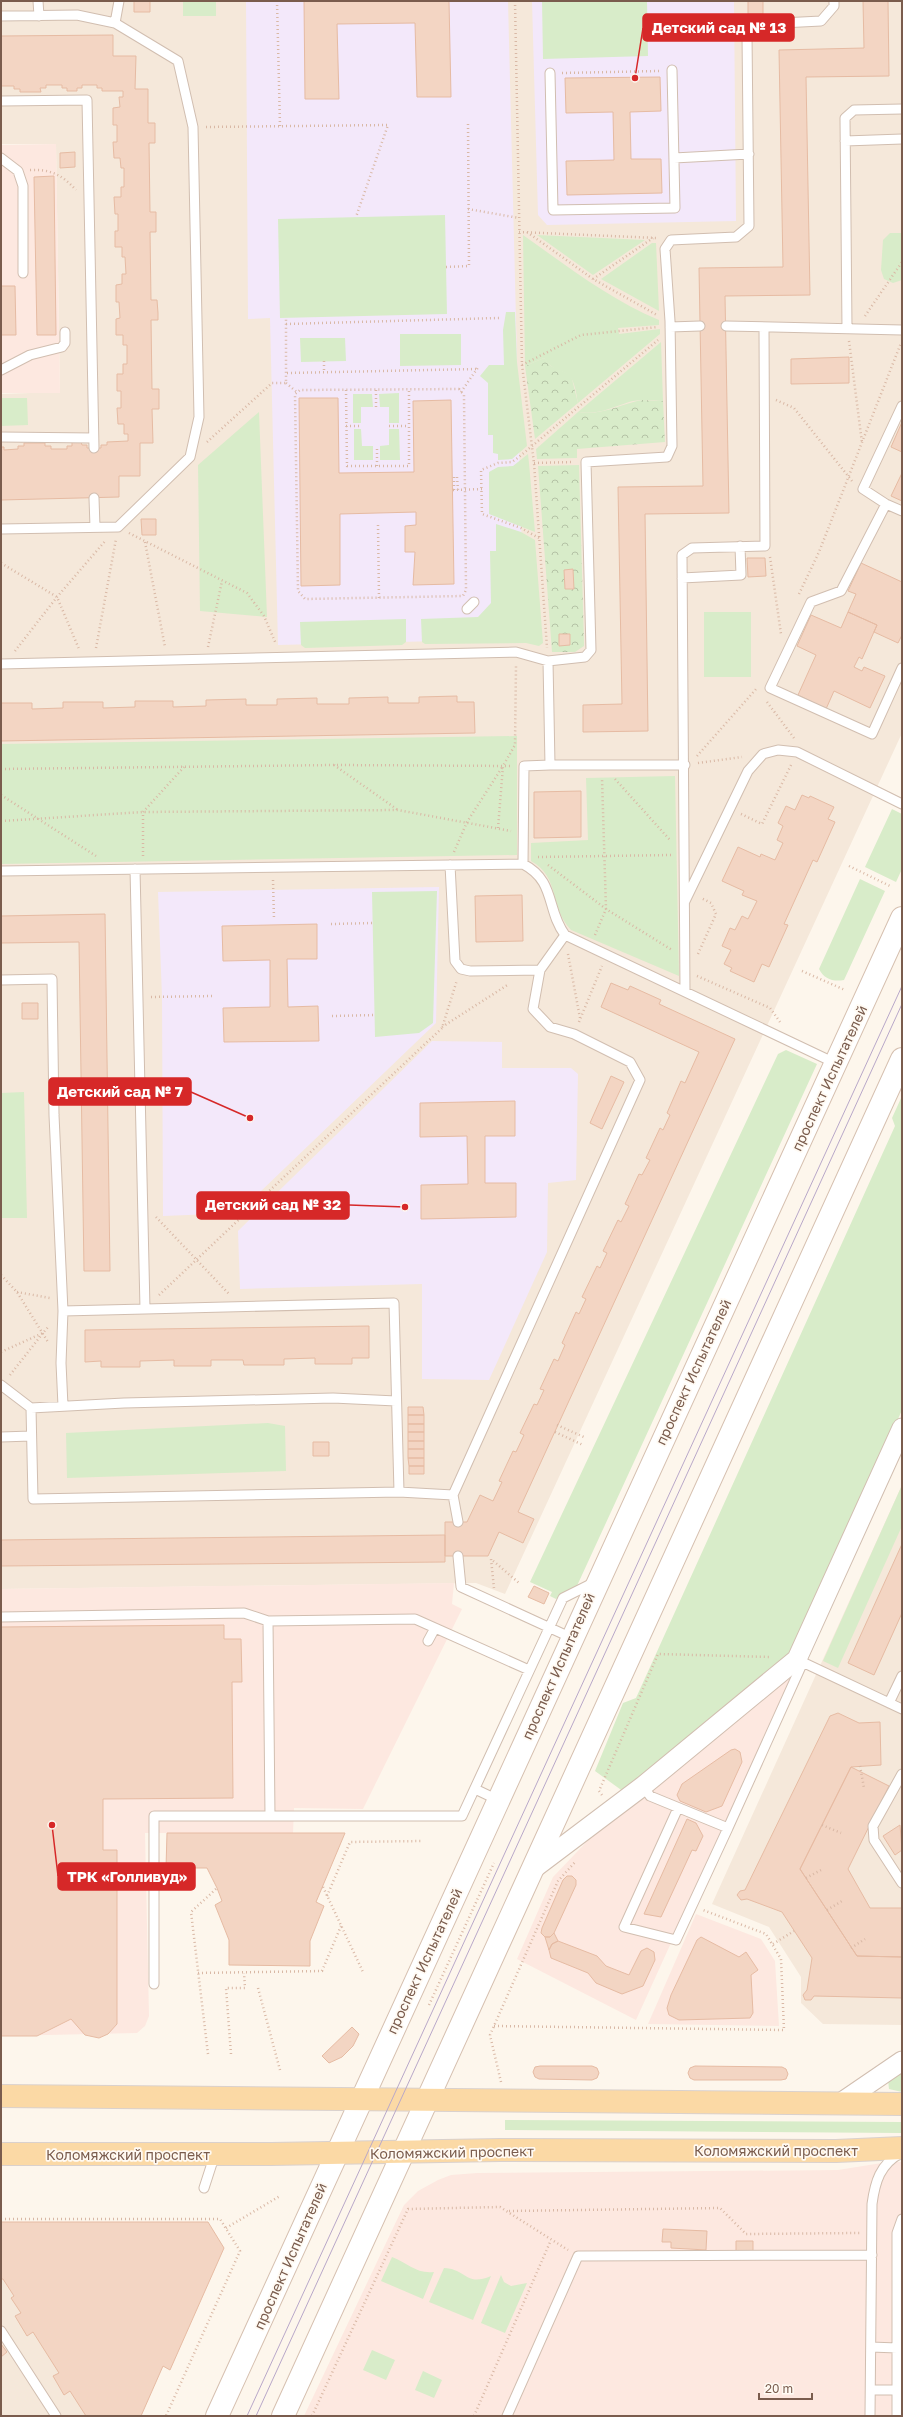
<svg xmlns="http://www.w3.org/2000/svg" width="903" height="2417" font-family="'Golos Text',sans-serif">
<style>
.residential{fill:#f5e8da}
.commercial{fill:#fde8e0}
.education{fill:#f3e8fa}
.green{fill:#d8ecc9}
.forest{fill:url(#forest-crowns)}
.building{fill:#f3d5c3;stroke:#e6bba3}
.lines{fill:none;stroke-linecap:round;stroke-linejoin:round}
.service-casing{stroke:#d1beb0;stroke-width:11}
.minor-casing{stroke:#d1beb0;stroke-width:21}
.secondary-casing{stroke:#d6c0b0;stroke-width:24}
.primary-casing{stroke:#dad1cd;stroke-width:24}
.path{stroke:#d9b8a5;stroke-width:2.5;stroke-dasharray:1 3;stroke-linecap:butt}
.service{stroke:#fff;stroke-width:9}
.minor{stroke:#fff;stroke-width:19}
.secondary{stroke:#fff;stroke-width:22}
.primary{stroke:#fbd9a5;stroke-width:22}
.tram{stroke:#b9a8c9;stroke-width:1}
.labels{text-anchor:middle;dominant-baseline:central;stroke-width:3.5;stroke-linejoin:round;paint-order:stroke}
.street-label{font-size:14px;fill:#7a5c4d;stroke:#fffaf3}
.leader{fill:none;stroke:#d62828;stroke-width:1.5}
.callout-dot{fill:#d62828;stroke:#fffaf3;stroke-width:1.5}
.callout{fill:#d62828;stroke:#d62828;stroke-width:1.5}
.callout-label{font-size:15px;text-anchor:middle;font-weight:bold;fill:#fff}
</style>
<defs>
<pattern id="forest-crowns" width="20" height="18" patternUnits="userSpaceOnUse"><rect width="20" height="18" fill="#d8ecc9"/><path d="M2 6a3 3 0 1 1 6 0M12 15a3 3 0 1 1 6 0" fill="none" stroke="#b4c2a5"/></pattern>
</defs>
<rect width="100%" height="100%" fill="#fdf6ec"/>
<!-- residential -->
<path class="residential" d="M1,1h901v732l-397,861 -29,-11 -475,6v-1195l59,-2 -4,-248h-55z
M902,1485v540l-79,-1 -22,-21v-26l-32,-50 -57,-23z
M1,2235l134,181h-134z"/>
<!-- commercial -->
<path class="commercial" d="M56,144l4,249h-59v-248z
M454,1583l-2,21 10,5 -99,200 -69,-1 -1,25h-148l4,183 -4,10 -8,7 -136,3v-447z
M794,1672l-158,348 -119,-61 36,-82 43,-45z
M696,1914l65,25 14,22 4,65 -131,-2z
M888,2162h14v254h-598l100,-211 14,-14 20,-11 13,-5 26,-2 361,-3z"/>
<!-- education -->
<path class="education" d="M246,1h262l16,638 -246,6 -8,-327 -22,1z
M532,1h202l2,220 -189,4 -9,-10z
M439,887l-3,136 -198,190 -75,3 -1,-219 -4,-105z
M432,1041l70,1v26h69l7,6 -2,106 -28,3 -1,69 -58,128 -67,-1v-95l-182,5 -2,-58z"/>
<!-- green -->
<path class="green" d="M183,1h33v15h-33z
M542,1h105l1,55 -105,3z
M445,215l2,99 -167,4 -2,-99z
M890,233h12v47l-9,3 -9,-4 -3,-9 2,-30z
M523,235c44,31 86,64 136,85v5l-41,3 1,6 41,-5v5l-82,69c-6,-45 -17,-21 -34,-45l-19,8z
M537,235l108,5 -52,35z
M652,243h4l3,68 -58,-32z
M506,312h9l2,50 10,84 -15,13 -14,1v-6l-5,-1v-18h-5v-52l-8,-7 9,-11h15l-1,-35z
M400,334h61v31l-61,1z
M300,338h45l1,23 -45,1z
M661,342l2,59c-12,-1 -23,-2 -34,1 -18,6 -31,13 -51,10z
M399,393v30h-10v-16h-9l-1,-13z
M353,394h19l1,13h-12v16h-8z
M1,398h26l1,27 -27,1z
M259,412l8,205 -67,-6 -2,-146z
M354,429h7l1,17h11v14h-19z
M389,429h10l1,31h-20v-14l9,-1z
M528,454l1,9 6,69 -46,-18v-42l9,-5 15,-1z
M496,524l25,8 14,8 8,103 -4,3 -13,-3 -101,1 -3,-2 -1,-23 57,-2 13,-14 -1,-52h6z
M704,612h47v65h-47z
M406,619v23l-4,3 -97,3 -4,-3 -1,-23z
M517,736v119l-516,9v-120z
M675,776l4,200 -108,-46c-23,-25 -10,-52 -40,-69v-18l57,-3 -2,-62z
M892,809l10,5v55l-6,13 -31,-15z
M860,879l25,12 -41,89c-11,2 -20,-1 -25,-11z
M437,891l-4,132 -14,10 -44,4 -3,-145z
M786,1050l31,14 -241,524 -20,11 -6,-3 2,-4 -22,-10 248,-528z
M24,1092l3,126h-26v-125z
M902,1096v314l-111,249 -167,133 -29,-21 28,-68 13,-5 259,-572 -3,-8z
M268,1423l17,3 1,45 -219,7 -1,-45z
M902,1485v41l-64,142 -15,-7z
M902,2073v19l-13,-3 -1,-9 3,-4z
M505,2120l397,2v11l-397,-3z
M392,2257c16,6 24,17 42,15l-11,27 -42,-18z
M444,2268c23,1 21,19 47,8l-18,44 -44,-18z
M501,2275l3,7 7,4 16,-3 -22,50 -24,-10z
M372,2350l23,10 -9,20 -23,-10z
M423,2371l19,9 -8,18 -19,-8z"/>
<!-- forest -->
<path class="forest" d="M544,358l7,8 20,9 7,28 -43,36 -10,-73z
M642,400l21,1 2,41 -88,7v9l-40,1 -1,-10 42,-37c24,4 42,-8 64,-12z
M579,465l5,177v4l-9,6h-23l-14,-186z"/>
<!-- building -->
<path class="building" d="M134,1h16v11h-16z
M304,1h145l2,96h-34l-2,-74 -78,1 2,75h-34z
M748,1h15v13h-15z
M863,1h25l1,75 -83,1 4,218 -85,1 4,217 -84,1 3,217 -65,1v-27l39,-1 -4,-217 85,-1 -4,-218 84,-1 -4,-217 85,-2z
M113,35v21h23l-1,33h13v34h7v20h-6l1,69h6v20h-6l1,68h6l1,13v7h-7l1,69h7v20h-7l1,34h-13v33h-21v21l-118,3v-53h3v3l14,-1v-3h6v-3h21v3h6v3h16v-3h5v-4h9l1,3h5v3h14v-3h6v-3l21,-1v-7h-4v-10h-6l-1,-16h4v-17h-4v-17h6v-10h4v-19h-4v-10h-7v-16l4,-1 -1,-16h-3v-17l6,-1v-10h4l-1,-17h-3v-10h-7v-16h3v-17h-3l-1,-17h7v-10h3v-19h-3l-1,-10h-6l-1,-16h4v-17h-4v-17l7,-1 -1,-10h4v-6h-21v-3h-5v-3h-15v3h-5v3h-10v-3h-5v-3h-16v3h-6l1,4h-21v-3h-6v-3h-13v-50z
M660,77l1,34 -31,1 1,47h30l1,34 -95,2 -1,-34 48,-1 -1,-48 -47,1 -1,-35z
M75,152v15l-15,1v-15z
M54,176l2,159h-19l-3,-158z
M1,286h14l1,49h-15z
M849,357v26l-58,1v-25z
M299,398h39l1,75 75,-1 -1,-71 38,-1 3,184 -41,1 2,-33h-10v-26l11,-1v-13l-76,2v71l-39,1z
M902,422v30l-11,-5z
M902,473v28l-11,-5z
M141,519h15v16h-14z
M747,558h18l1,18 -18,1z
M861,563l41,19v53l-4,8 -24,-11 3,-7 -29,-13 8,-18 -8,-3z
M573,569l1,20h-9l-1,-19z
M848,612l29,13 -15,34 -3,-2 -5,10 8,4 2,-4 21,9 -15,32 -36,-17 -8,18 -28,-14 18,-40 -19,-9 14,-31 30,13z
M559,634h11v11l-11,1z
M457,696v6h17l1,31 -474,8v-38h31v6l31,-1v-6h40v6l32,-1v-6h38v6l33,-1v-6l40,-1v6h31v-6l40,-1v6h32v-6l39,-1v6h31v-6z
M581,791v46l-47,1v-46z
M802,795l7,3 1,-2 24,11 -6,12 7,3 -18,40 -4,-2 -29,64 4,1 -19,42 -7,-3 -8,18 -24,-11 2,-3 -8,-4 7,-14 -9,-4 8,-18 5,2 7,-14 6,3 9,-18 -15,-6 2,-4 -22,-10 16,-34 22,10 1,-3 14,6 8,-17 -6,-3 6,-14 -5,-3 8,-17 9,4z
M522,895l1,46 -47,1 -1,-46z
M105,914l5,357h-26l-5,-329 -78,1v-27z
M317,924v35h-30l1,48 30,-1 1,35 -95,1 -1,-34 47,-1v-47l-47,1 -1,-35z
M611,983l17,7 2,-4 31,14 -2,4 76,35 -217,473 16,7 -11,24 -24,-11 -11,24h-43v-34h22l13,-27 13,6 9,-19 -3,-1 14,-30 3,1 8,-17 -4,-2 14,-29 3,1 7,-15 -4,-1 14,-30 4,2 7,-16 -3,-2 14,-31 3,2 7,-15 -4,-2 15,-31 3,2 7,-15 -4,-2 15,-31 3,2 8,-16 -4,-2 14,-30 3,1 8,-15 -4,-2 14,-30 3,2 7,-15 -3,-2 14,-32 4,2 14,-31 -98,-45z
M22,1003h16v16h-16z
M611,1076l13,6 -22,47 -12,-6z
M515,1101v35h-30v47h31v34l-95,2v-34l47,-1 -1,-48 -47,1v-34z
M369,1326v32h-17v6h-37v-6l-31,1v6h-40l-1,-5h-32v6h-37v-6l-34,1v6h-39v-6l-16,1v-32z
M408,1407h15l1,8h-16z
M408,1415h16v9h-16z
M408,1424h16v8h-16z
M408,1432h16v9h-16z
M408,1441h16v8h-16z
M313,1442h16v14h-16z
M408,1449h16v9h-16z
M408,1458h16v8h-15z
M409,1466h15v8h-15z
M445,1535v27l-444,4v-26z
M902,1544v69l-28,62 -26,-12z
M534,1586l15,7 -5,11 -16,-7z
M224,1625v14h17l1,43h-10l1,116 -130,1v51h14v174l-9,10 -9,4 -14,-3 -14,-16 -34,17h-36v-409z
M838,1713l21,10 21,-1 1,43 -30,2 -51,102 57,87 45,1v41l-88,-2 -3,4h-6l-2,-5 4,-5 5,-32 -30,-46 -35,-13 -6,1 -4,-5 3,-4 5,-1 85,-174z
M735,1749l5,3 2,10 -20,44 -16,6 -26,-11 -3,-6 5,-11 49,-34z
M851,1767l38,19 -41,83 22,39h32v49l-45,-1 -57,-87z
M687,1819l9,4 7,13 -7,15 -4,-1 -31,67 -17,-3z
M900,1825l2,25 -7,5 -12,-19z
M167,1833h178l-29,69 8,4 -14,35v25l-81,-1v-25l-14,-35 7,-4 -5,-13 -10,-20h-41z
M567,1876h5l4,4v5l-22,48 -4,4h-5l-4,-4 1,-5 21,-48z
M554,1933l4,8 -6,3 -3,6 -4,-13h5z
M701,1937l38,20 7,-5 12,18 -7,5 2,38 -3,5 -71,2 -10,-5 -2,-7 4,-13 26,-55z
M558,1941l39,15 9,10 23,9 12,-24 6,-3 7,4 1,8 -12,26 -21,8 -26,-11 -8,-10 -37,-15 -2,-8 3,-6z
M352,2027l7,7 -6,12 -11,11 -13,6 -7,-7z
M540,2066h52l5,2 2,5 -2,5 -5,2 -53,-1 -4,-2 -2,-5 2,-5z
M695,2066l87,1 4,2 2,5 -2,5 -5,1h-87l-4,-2 -2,-5 2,-5z
M1,2222h207l16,26 -54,122 -7,-4 -22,50h-55l-16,-25 -6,4 -11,-19 6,-3 -26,-41 -6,4 -12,-20 6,-3 -10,-15 3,-2 -11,-17h-2z
M663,2229l44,2 -1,19 -35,-2v-6h-9z
M736,2241h17v11h-17z
M1,2344l6,8 -6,5z"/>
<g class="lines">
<!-- service casing -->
<g class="service-casing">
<path id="service" d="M38,1l1,15
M1,16l76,-1 38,8 63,38 15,66 6,290 -9,40 -72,70 -117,2
M115,23l4,-22
M550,73l3,137 122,-2 -3,-138
M1,101l86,-1 7,348
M845,141l57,-2
M1,158l17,13 5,15v87
M674,158l75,-4
M726,326l176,4
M670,327l30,-1
M847,328l-2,-210 9,-8 48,-1
M1,370l29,-15 32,-8 3,-4v-11
M902,406l-39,83 23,15 16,7
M1,437l92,1
M94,498l1,29
M886,504l-45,87 -30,11 -41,86 102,46 30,-66
M682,578l59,-3 -1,-29
M467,609l7,-7
M548,661l2,104h135
M1,664l515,-12 32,9 37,-4 6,-7 -5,-188 81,-5 5,-11 -2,-125 -5,-72 6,-9 65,-3 13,-11 -2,-191 13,-11 61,-3 13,-15v-5
M523,864l1,-98 26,-1
M450,865l5,96 6,8 9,2 70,-1
M1,871l522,-7c33,17 23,46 42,71
M685,901l63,-130 15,-17 15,-4 19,2 105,52
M1,980l51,-1 2,136 9,196
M685,991l-3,-436 10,-7 73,-2 -1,-219
M145,1309l249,-6 5,189
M1,1385l30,23 2,91 366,-7 54,3 5,27
M63,1406l-2,-43 2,-52 82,-2 -10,-440
M31,1408l93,-5 209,-5 63,3
M1,1437l30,-1
M453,1495l187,-415 -10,-18 -56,-28 -24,-7 -17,-18 7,-39 25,-35 270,128
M458,1556l3,31 111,51
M1,1617l243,-4 24,8
M428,1641l7,-13
M798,1660l104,49
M889,1703l13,-27
M902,1774l-29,52 1,14 28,43
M643,1786l7,10 78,32 -52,112 -52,-13 54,-119
M475,1789l23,11
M270,1816l-2,-195 147,-2 114,51
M728,1828l75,-166
M154,1984v-168h308l101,-218 32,-16
M204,2188l11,-34
M1,2331l55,85
M871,2347l26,1
M871,2390h26
M507,2416l71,-160 294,-1
M870,2416l2,-212c3,-22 8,-40 29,-51
M897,2416v-183l5,-14"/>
</g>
<!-- minor casing -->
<g class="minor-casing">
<path id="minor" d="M533,1869l110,-83 154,-127 105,-231
M839,2104l63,-43"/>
</g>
<!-- secondary casing -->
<g class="secondary-casing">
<path id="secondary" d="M217,2416l685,-1498
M283,2416l619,-1357"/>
</g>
<!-- primary casing -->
<g class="primary-casing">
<path id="primary" d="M1,2096l901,8
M1,2154h270l229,-4 336,1 66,-3"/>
</g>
<!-- path -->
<path class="path" d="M277,1l3,125
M515,1l7,364 12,98 13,185
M562,73l97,-2
M206,127l182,-2 -32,92
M30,170c21,-1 32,5 46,20
M468,209l51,9
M519,232l138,6
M527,232l66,47 64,36
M446,267l23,-1 -1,-142
M593,279l60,-41
M865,316l37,-54
M286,324l213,-6
M849,341l13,102
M324,361v11
M522,365l59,-30 77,-8
M287,373l190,-4
M286,383l12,10
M459,389l5,6 2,195 -3,6 -158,3 -7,-8 -3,-197 5,-4z
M346,390l1,76h62v-77
M376,390v17
M461,392l18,-26
M776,400l18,8 58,73
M346,426h15
M389,426h20
M207,442l65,-59h14v-65
M534,463l39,-1
M377,466v-20
M453,490l29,-1
M454,490v-13h3l1,13
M378,525l1,73
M129,533l118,60 17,23 12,28
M539,538l-18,-10 -39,-14 -1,-44 17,-7 14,-1 7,-5 139,-117
M145,542l20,105
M770,557l11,77
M1,563l56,34 22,52
M799,594l20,-42 82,-209
M208,647l14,-66
M96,648l20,-109
M15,651l42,-54 49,-57
M767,702l27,36
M697,756l60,-68
M698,763l44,-6
M334,765l64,45
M1,769l333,-4 178,1
M615,779l55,61
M1,795l95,61
M741,814l21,10 30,-61
M1,821l142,-9 255,-2 113,21
M498,828l5,-62 12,-21 1,-79
M454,852l13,-30 36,-56
M143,856v-44l41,-45
M538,857l133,-2
M548,865l58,44 66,41
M849,866l43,21
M273,880l1,39
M331,924l42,-1
M595,935l11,-26 -4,-131
M568,954l12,64
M698,954l18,-40 -5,-11 -10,-5
M802,971l43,19
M697,976l73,32 10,14
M151,997l63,-1
M332,1016l43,-1
M579,1022l23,-56
M442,1027l67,-43
M156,1217l73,77
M1,1275l16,17 31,50
M17,1292l33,6
M159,1295l283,-267 15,-48
M1,1352l42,-19 6,-7
M10,1375l33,-42
M557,1425l29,13
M555,1432l28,13
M494,1588l-3,-29 28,24
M860,1766l4,22
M602,1795l-3,-4 59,-137 112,3
M822,1825l19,8
M806,1878l17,-9
M323,1887l40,85
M327,1896l23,-54 72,-1
M827,1910l15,-9
M773,1944l21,-13
M851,1948l14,-9
M198,1973l124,-2 19,-45
M258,1988l22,82
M429,2005l65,-142
M494,2026l290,4 -3,-71 -15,-25 -63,-24
M208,2054l-17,-142 26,-24
M231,2054l-5,-66h19l-1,-15
M501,2082l-11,-47 68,-154 18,-20
M509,2211l211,-3 26,26 114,-1
M1,2219h219l20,32 -74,165
M226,2228l54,-32
M312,2416l96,-207 92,-2 68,43
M474,2416l77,-176"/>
<!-- service -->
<use href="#service" class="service"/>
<!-- minor -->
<use href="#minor" class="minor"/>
<!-- secondary -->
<use href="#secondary" class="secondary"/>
<!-- primary -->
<use href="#primary" class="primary"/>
<!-- tram -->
<path class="tram" d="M247,2416l655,-1430
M256,2416l646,-1412"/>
</g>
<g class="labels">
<!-- street labels -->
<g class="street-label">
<text transform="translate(829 1078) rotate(-65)">проспект Испытателей</text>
<text transform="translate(693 1372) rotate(-65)">проспект Испытателей</text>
<text transform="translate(558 1666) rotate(-66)">проспект Испытателей</text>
<text transform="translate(424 1961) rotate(-65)">проспект Испытателей</text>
<text x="776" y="2150">Коломяжский проспект</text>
<text transform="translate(452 2152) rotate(-1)">Коломяжский проспект</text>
<text x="128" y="2154">Коломяжский проспект</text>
<text transform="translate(290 2256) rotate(-66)">проспект Испытателей</text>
</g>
</g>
<!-- callouts -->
<path class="leader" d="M635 78L643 28M250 1118L191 1092M405 1207L349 1205M52 1825L58 1876"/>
<g class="callout-dot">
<circle cx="635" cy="78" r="4"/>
<circle cx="250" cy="1118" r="4"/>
<circle cx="405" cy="1207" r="4"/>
<circle cx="52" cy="1825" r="4"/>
</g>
<g class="callout">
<rect x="643" y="14" width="151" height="27" rx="4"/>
<rect x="49" y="1078" width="142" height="27" rx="4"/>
<rect x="197" y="1192" width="152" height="27" rx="4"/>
<rect x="58" y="1863" width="137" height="27" rx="4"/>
</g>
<g class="callout-label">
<text x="719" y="33">Детский сад № 13</text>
<text x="120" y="1097">Детский сад № 7</text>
<text x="273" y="1210">Детский сад № 32</text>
<text x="127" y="1882">ТРК «Голливуд»</text>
</g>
<!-- border -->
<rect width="903" height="2417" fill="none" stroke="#7a5c4d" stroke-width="4"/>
<!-- scale -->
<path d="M759 2393v6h53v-6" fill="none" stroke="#7a5c4d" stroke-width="2"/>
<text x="765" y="2393" font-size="12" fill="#7a5c4d" stroke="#fffaf3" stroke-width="3" paint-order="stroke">20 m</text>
</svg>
